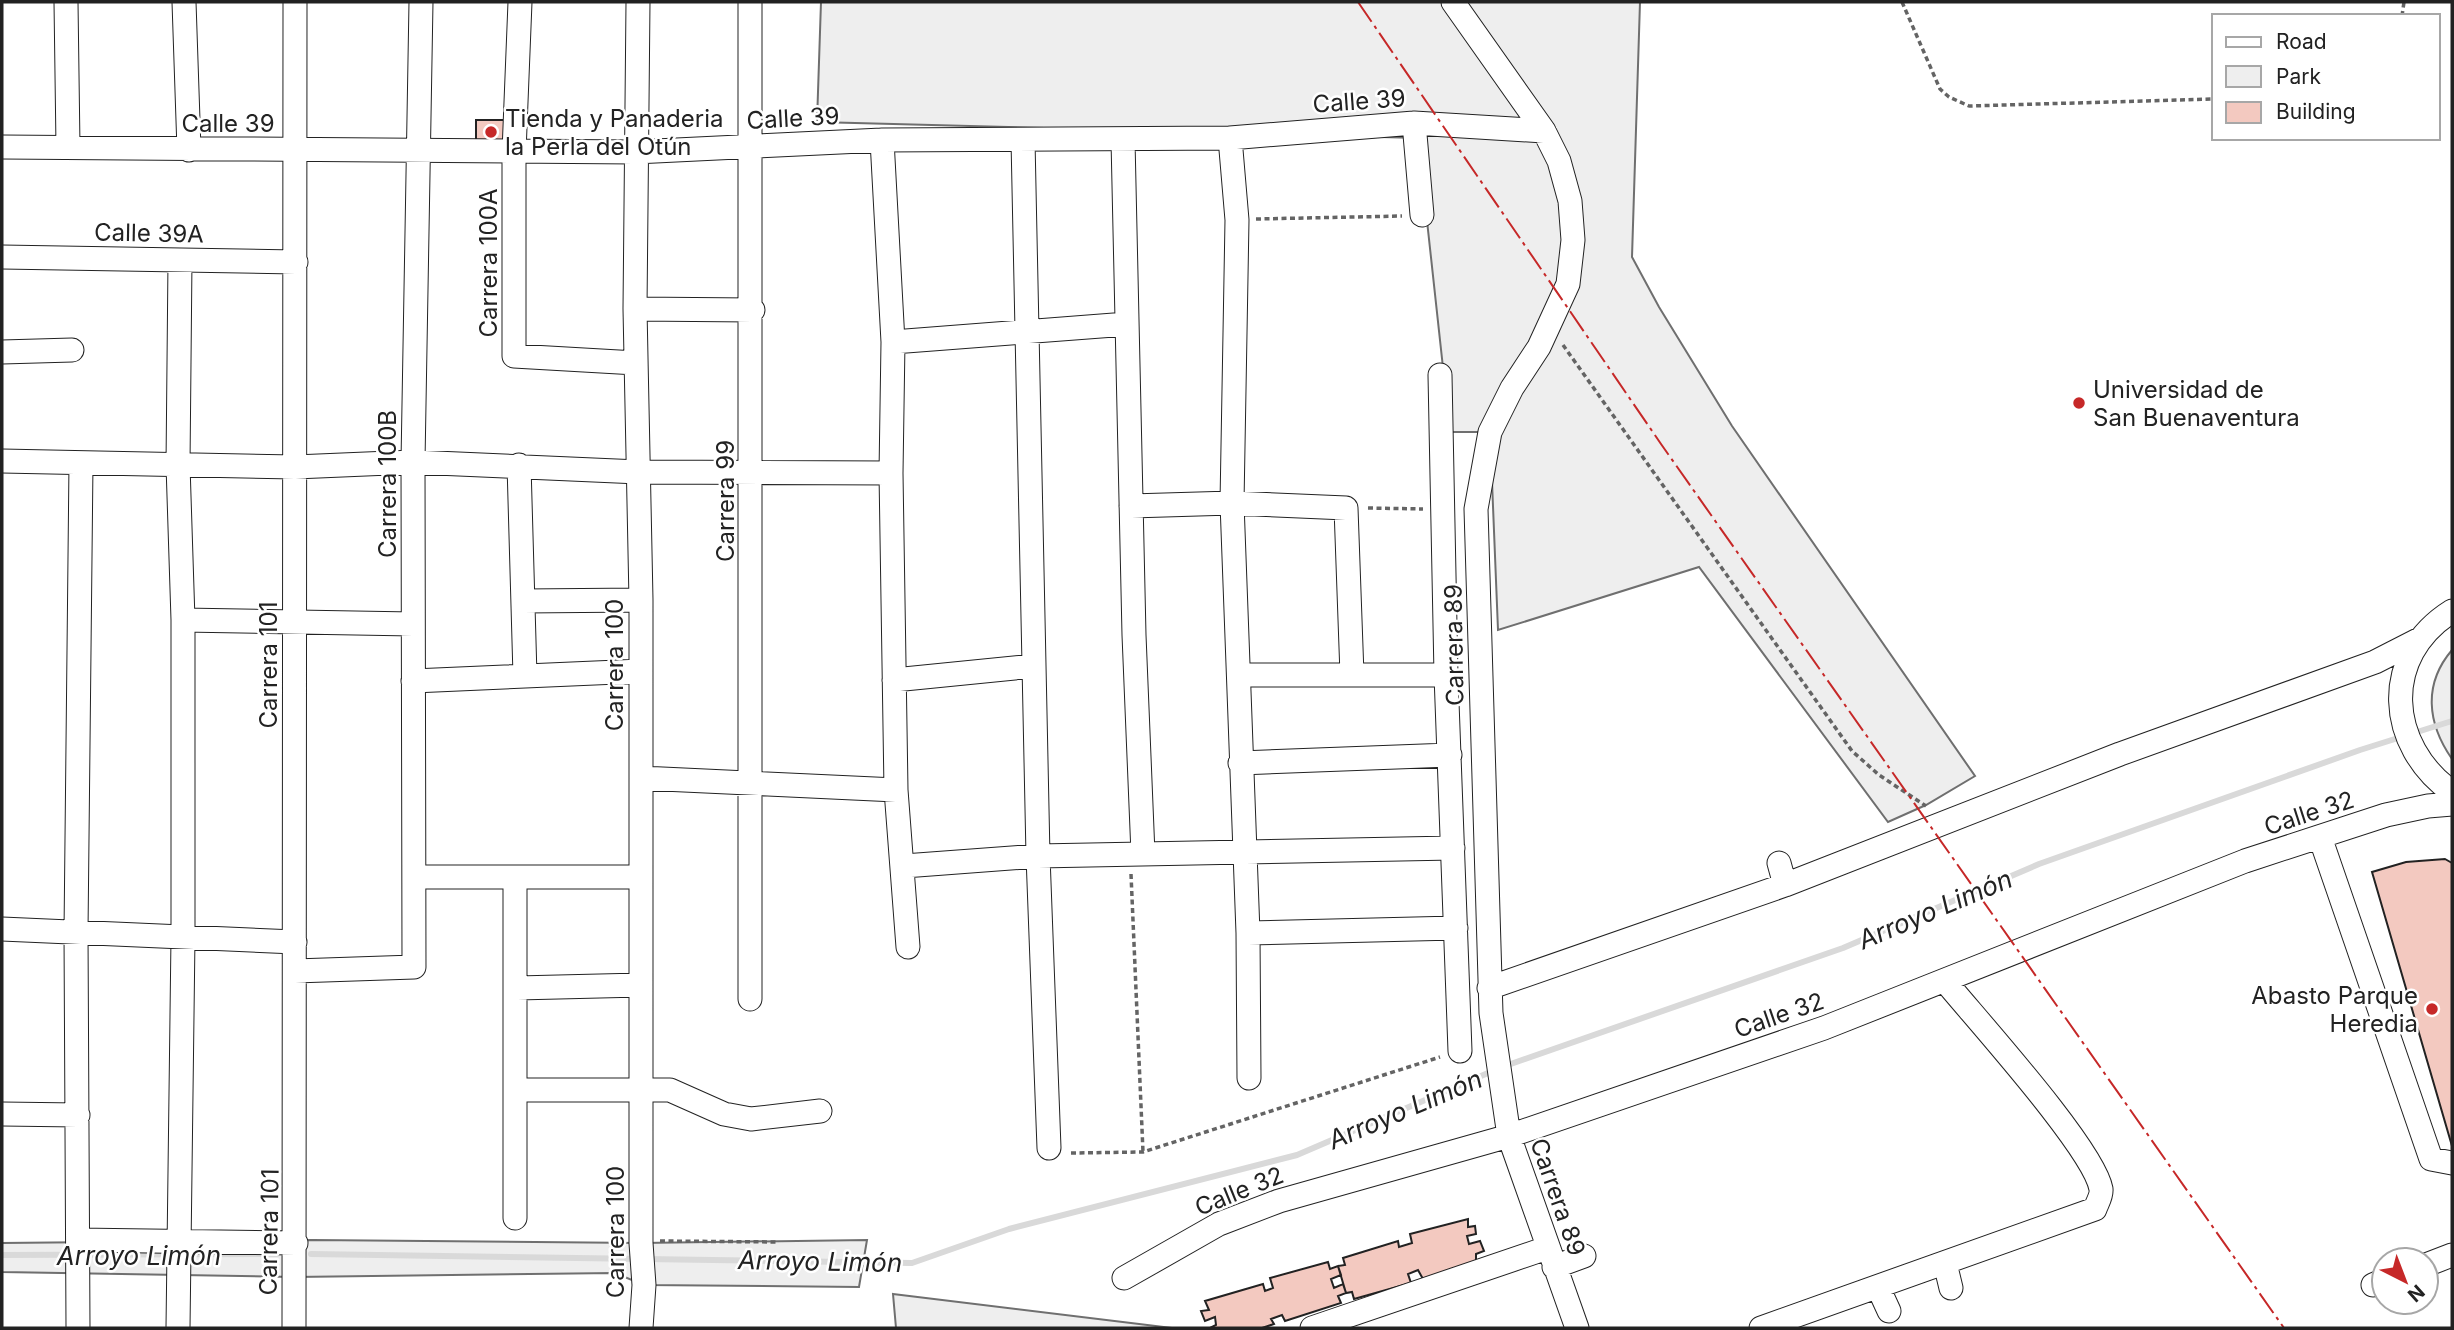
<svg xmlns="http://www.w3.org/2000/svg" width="2454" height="1330" font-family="Inter,sans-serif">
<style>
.green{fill:#eee;stroke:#6f6f6f;stroke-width:2}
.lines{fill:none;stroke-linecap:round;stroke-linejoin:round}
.stream{stroke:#d9d9d9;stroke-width:6}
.building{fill:#f3c9c0;stroke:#222;stroke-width:2}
.minor-casing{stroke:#222;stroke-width:25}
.path{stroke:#646464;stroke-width:3.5;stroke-dasharray:5 3.5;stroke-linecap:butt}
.minor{stroke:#fff;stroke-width:23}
.power{stroke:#c62828;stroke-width:2;stroke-dasharray:24 5 3.5 5;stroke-linecap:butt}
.poi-dot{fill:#c62828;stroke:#fff;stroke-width:2.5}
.labels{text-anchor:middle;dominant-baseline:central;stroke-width:5;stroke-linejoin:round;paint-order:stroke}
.street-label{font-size:24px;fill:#222;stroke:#fff}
.poi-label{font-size:24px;fill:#222;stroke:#fff;text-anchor:start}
.water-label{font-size:26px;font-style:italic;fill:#222;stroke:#fff}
</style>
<rect width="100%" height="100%" fill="#fff"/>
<!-- green -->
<path class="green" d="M821,2h819l-8,255 27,50 73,119 243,350 -49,29 -38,17 -189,-255 -201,63 -8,-198h-40l-32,-294 -601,-16z
M2452,650v109c-25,-36 -29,-75 0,-109z
M313,1240l328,3 226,-3 -8,47 -215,-2 -29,-12 -321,4 -292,-5v-29z
M893,1294l279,34h-276z"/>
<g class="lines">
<!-- stream -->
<path class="stream" d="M1505,1066l338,-118 196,-84 321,-114 92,-29
M311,1254l601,9 97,-34 288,-74 198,-85
M2,1255l275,-1"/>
</g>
<!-- building -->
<path class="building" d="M476,120h31v25l-31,-1z
M2445,859l7,4v283l-80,-274 34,-10z
M1468,1219v8l7,-1 1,8 -9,2 2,8 11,-3 4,10 -8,3v7l-53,18 -5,-9 -10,4 3,9 -57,16 -2,-7 -6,1 -8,-27 7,-1 -2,-7 55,-17 1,6 13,-4 -2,-9z
M1328,1262l2,7 8,-3 3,9 -10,4 3,9 9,-4 3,9 -8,3 3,7 -56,18 -3,-6 -11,4 3,5 -12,4h-52l6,-3 -1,-8 -10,4 -4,-10 8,-1 -4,-9 58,-17 2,7 8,-3 -3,-10z"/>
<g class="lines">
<!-- minor casing -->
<g class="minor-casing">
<path id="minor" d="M66,2l2,145
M184,2l5,148
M520,2l-6,150v204l122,7
M638,2l-3,307 6,291v643l3,42 -3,43
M1453,2l91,129 15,30 11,40 3,39 -5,44 -29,63 -27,41 -22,44 -14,77 15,504 18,123 68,192
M1414,123l8,92
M1230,138l7,82 -5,283 16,430 1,145
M882,140l11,202 -2,131 5,317 12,157
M1023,140l15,716 11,292
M1123,140l11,495 9,219
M2,147l633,5 247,-12 348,-2 184,-15 130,8
M2,257l294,5
M635,309l118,1
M893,342l234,-18
M2,352l70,-2
M1440,375l6,300 14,376
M2,461l293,6 118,-5 226,10 252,1
M519,465l6,211
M1131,506l101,-3 114,5 6,167
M523,601l118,-1
M2452,611c-72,45 -65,135 0,181
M183,620l230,4
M1239,675h207
M894,680l140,-14
M413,681l228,-10
M1240,763l210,-8
M641,778l255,12
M2320,837l111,322 21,4
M1779,863l6,22
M904,866l134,-10 415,-8
M414,877h227
M2,929l293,13
M1248,933l208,-5
M295,971l119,-4 -1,-505 8,-460
M517,988l124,-3
M1489,988l296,-103 335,-131 255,-92 45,-23
M750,999v-997
M515,1090h155l54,24 27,5 69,-8
M2,1114l76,1
M515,1218v-341
M78,1240l218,3
M1945,1263l6,25
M2426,1265l26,-10
M1554,1267l30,-11
M1124,1278l95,-54 60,-23 230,-65 315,-108 421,-167 141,-46 42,-9 24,-2
M2373,1285l11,-5
M1878,1287l11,24
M78,1328l-2,-396 5,-469
M178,1328l5,-391v-317l-5,-155 2,-205
M294,1328l1,-1326
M1312,1328l235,-80
M1761,1328l334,-119c2,-6 7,-13 6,-20 -7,-40 -124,-169 -156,-208"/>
</g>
<!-- path -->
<path class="path" d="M1902,2l38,87 9,8 20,9 245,-7
M2402,16l2,-14
M1256,219l146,-3
M1563,345l289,406 27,24 47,31
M1368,508l55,1
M1131,874l12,278
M1071,1153l72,-1 297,-95
M660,1241l119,1"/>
<!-- minor -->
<use href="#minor" class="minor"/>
<!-- power -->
<path class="power" d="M1358,2l303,442 623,884"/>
</g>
<!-- markers -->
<g class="poi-dot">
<circle cx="491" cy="132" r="7"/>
<circle cx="2079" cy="403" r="7"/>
<circle cx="2432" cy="1009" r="7"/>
</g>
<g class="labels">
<!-- street labels -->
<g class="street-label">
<text transform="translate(1359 101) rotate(-4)">Calle 39</text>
<text transform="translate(793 118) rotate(-3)">Calle 39</text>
<text x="228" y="123">Calle 39</text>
<text transform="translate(149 233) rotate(1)">Calle 39A</text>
<text transform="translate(488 263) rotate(-90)">Carrera 100A</text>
<text transform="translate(387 484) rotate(-90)">Carrera 100B</text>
<text transform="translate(725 501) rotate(-90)">Carrera 99</text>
<text transform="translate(1454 645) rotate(-91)">Carrera 89</text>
<text transform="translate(268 665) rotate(-90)">Carrera 101</text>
<text transform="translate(614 665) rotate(-90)">Carrera 100</text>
<text transform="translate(2309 813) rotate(-18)">Calle 32</text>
<text transform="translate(1779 1015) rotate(-19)">Calle 32</text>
<text transform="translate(1239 1191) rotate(-22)">Calle 32</text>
<text transform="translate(1558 1197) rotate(71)">Carrera 89</text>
<text transform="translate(269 1232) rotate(-89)">Carrera 101</text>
<text transform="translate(615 1232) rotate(-90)">Carrera 100</text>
</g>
<!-- poi labels -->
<g class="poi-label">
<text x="505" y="118">Tienda y Panaderia<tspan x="505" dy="28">la Perla del Otún</tspan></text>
<text x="2093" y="389">Universidad de<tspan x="2093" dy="28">San Buenaventura</tspan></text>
<text x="2418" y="995" text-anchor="end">Abasto Parque<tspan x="2418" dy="28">Heredia</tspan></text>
</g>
<!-- water labels -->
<g class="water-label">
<text transform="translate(1935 909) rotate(-23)">Arroyo Limón</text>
<text transform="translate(1405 1109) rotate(-23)">Arroyo Limón</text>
<text x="139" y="1255">Arroyo Limón</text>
<text transform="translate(820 1261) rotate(1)">Arroyo Limón</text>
</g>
</g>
<!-- border -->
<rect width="2454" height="1330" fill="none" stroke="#222222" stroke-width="7"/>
<!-- legend -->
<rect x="2212" y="14" width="228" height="126" fill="#ffffff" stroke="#a7a7a7" stroke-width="2"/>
<rect x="2226" y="37" width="35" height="10" fill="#ffffff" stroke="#a7a7a7" stroke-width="2"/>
<text x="2276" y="49" font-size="21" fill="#222222">Road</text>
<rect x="2226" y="66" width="35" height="21" fill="#eeeeee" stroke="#a7a7a7" stroke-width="2"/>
<text x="2276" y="84" font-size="21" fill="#222222">Park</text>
<rect x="2226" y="102" width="35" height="21" fill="#f3c9c0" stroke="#a7a7a7" stroke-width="2"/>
<text x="2276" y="119" font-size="21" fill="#222222">Building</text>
<!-- north arrow -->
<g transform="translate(2405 1281) rotate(138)"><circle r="33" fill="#ffffff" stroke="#a7a7a7" stroke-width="2"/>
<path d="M0-5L12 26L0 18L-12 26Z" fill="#c62828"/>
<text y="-10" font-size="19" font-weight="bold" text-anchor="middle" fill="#222222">N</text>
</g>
</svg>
